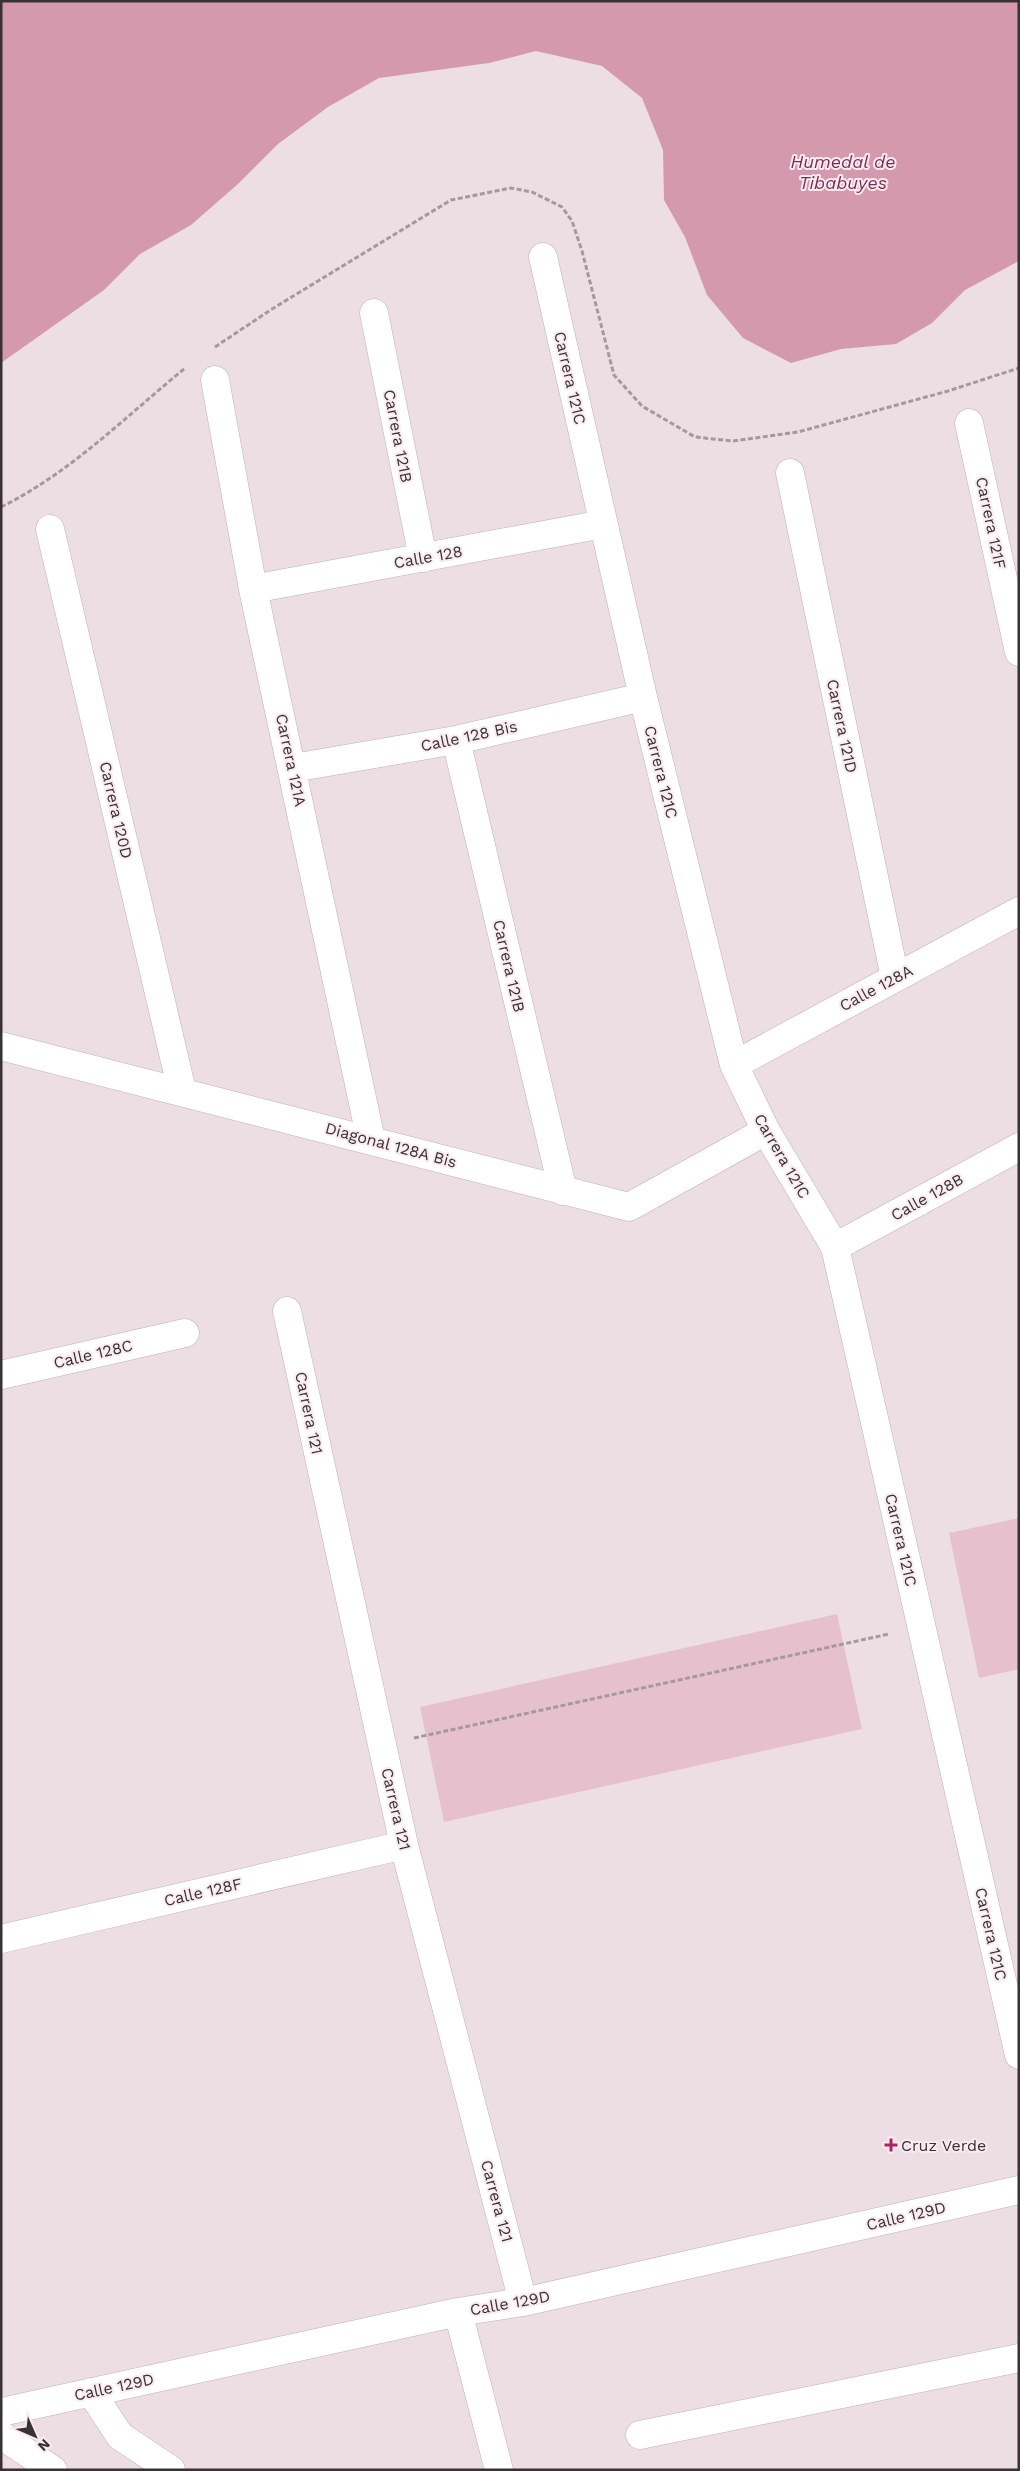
<svg xmlns="http://www.w3.org/2000/svg" width="1020" height="2471" font-family="'Work Sans',sans-serif">
<style>
.green{fill:#e7c0ce}
.water{fill:#d599ae}
.lines{fill:none;stroke-linecap:round;stroke-linejoin:round}
.minor-casing{stroke:#bfb0b5;stroke-width:29}
.path{stroke:#a4999d;stroke-width:3;stroke-dasharray:5 2.5;stroke-linecap:butt}
.minor{stroke:#fff;stroke-width:28}
.poi-dot{fill:#ab2367;stroke:#faebf0;stroke-width:2}
.labels{text-anchor:middle;dominant-baseline:central;stroke-width:4;stroke-linejoin:round;paint-order:stroke}
.street-label{font-size:16px;fill:#383234;stroke:#faebf0}
.poi-label{font-size:16px;fill:#383234;stroke:#faebf0;text-anchor:start}
.water-label{font-size:18px;font-style:italic;fill:#772f4e;stroke:#faebf0}
</style>
<rect width="100%" height="100%" fill="#eddee3"/>
<!-- green -->
<path class="green" d="M1019,1518v151l-40,9 -30,-145z
M837,1614l25,115 -418,93 -24,-115z"/>
<!-- water -->
<path class="water" d="M1,1h1018v260l-54,29 -33,33 -36,21 -55,5 -50,14 -48,-25 -36,-43 -22,-58 -21,-37 -1,-50 -21,-52 -40,-32 -66,-15 -47,12 -110,15 -51,29 -50,37 -40,40 -47,41 -51,29 -36,36 -103,73z"/>
<g class="lines">
<!-- minor casing -->
<g class="minor-casing">
<path id="minor" d="M543,257l100,440 91,368 32,66 69,116 184,808
M374,313l49,245
M215,380l38,209 118,551
M969,423l50,229
M790,473l105,505
M50,529l132,562
M253,589l350,-65
M456,740l107,451
M293,768l163,-28 187,-43
M1,1046l628,161 137,-76
M734,1065l285,-154
M835,1247l184,-100
M287,1311l117,534 119,457
M1,1375l184,-42
M1,1939l403,-94
M458,2312l41,158
M91,2392l29,44 51,34
M1,2412l457,-100 65,-10 496,-112
M1,2435l52,35
M640,2435l379,-77"/>
</g>
<!-- path -->
<path class="path" d="M215,347l57,-38 179,-109 60,-12 21,4 30,15 10,14 10,30 32,124 28,31 53,31 38,4 65,-9 150,-41 71,-23
M1,507c69,-34 123,-89 183,-138
M414,1738l475,-104"/>
<!-- minor -->
<use href="#minor" class="minor"/>
</g>
<!-- markers -->
<path class="poi-dot" d="M888.5 2137.5h5v5h5v5h-5v5h-5v-5h-5v-5h5z"/>
<g class="labels">
<!-- street labels -->
<g class="street-label">
<text transform="translate(570 378) rotate(77)">Carrera 121C</text>
<text transform="translate(398 436) rotate(79)">Carrera 121B</text>
<text transform="translate(991 523) rotate(78)">Carrera 121F</text>
<text transform="translate(428 557) rotate(-10)">Calle 128</text>
<text transform="translate(842 726) rotate(78)">Carrera 121D</text>
<text transform="translate(469 736) rotate(-12)">Calle 128 Bis</text>
<text transform="translate(291 760) rotate(78)">Carrera 121A</text>
<text transform="translate(661 772) rotate(76)">Carrera 121C</text>
<text transform="translate(116 810) rotate(77)">Carrera 120D</text>
<text transform="translate(509 966) rotate(77)">Carrera 121B</text>
<text transform="translate(876 988) rotate(-28)">Calle 128A</text>
<text transform="translate(391 1145) rotate(15)">Diagonal 128A Bis</text>
<text transform="translate(782 1156) rotate(60)">Carrera 121C</text>
<text transform="translate(927 1197) rotate(-29)">Calle 128B</text>
<text transform="translate(93 1354) rotate(-13)">Calle 128C</text>
<text transform="translate(309 1413) rotate(78)">Carrera 121</text>
<text transform="translate(901 1540) rotate(77)">Carrera 121C</text>
<text transform="translate(396 1809) rotate(77)">Carrera 121</text>
<text transform="translate(203 1892) rotate(-13)">Calle 128F</text>
<text transform="translate(991 1934) rotate(77)">Carrera 121C</text>
<text transform="translate(497 2201) rotate(75)">Carrera 121</text>
<text transform="translate(906 2216) rotate(-13)">Calle 129D</text>
<text transform="translate(510 2303) rotate(-10)">Calle 129D</text>
<text transform="translate(114 2387) rotate(-12)">Calle 129D</text>
</g>
<!-- poi labels -->
<g class="poi-label">
<text x="901" y="2145">Cruz Verde</text>
</g>
<!-- water labels -->
<g class="water-label">
<text x="843" y="161">Humedal de<tspan x="843" dy="21">Tibabuyes</tspan></text>
</g>
</g>
<!-- border -->
<rect width="1020" height="2471" fill="none" stroke="#383234" stroke-width="5"/>
<!-- north arrow -->
<g transform="translate(35 2436) rotate(135)" stroke="#faebf0" stroke-width="4" paint-order="stroke">
<path d="M0-4L9 19L0 12L-9 19Z" fill="#383234"/>
<text y="-8" font-size="14" font-weight="bold" text-anchor="middle" fill="#383234">N</text>
</g>
</svg>
